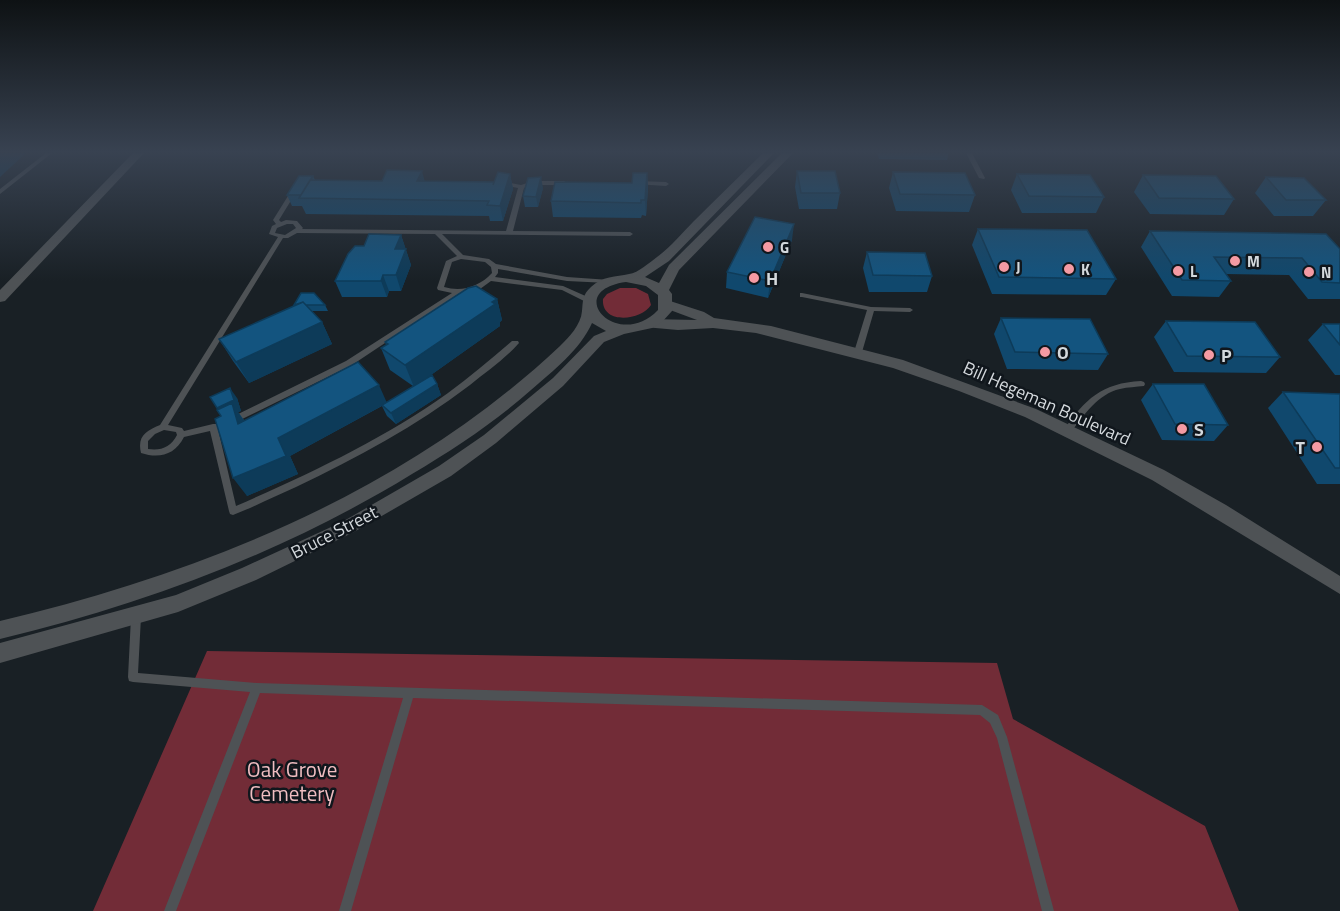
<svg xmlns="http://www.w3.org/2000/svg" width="1340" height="911" font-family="'Titillium Web',sans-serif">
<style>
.green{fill:#722c37}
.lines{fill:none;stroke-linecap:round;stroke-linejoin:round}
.service{fill:#4e5255;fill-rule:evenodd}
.minor{fill:#4e5255;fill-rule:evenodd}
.tertiary{fill:#4e5255;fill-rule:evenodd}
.wall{fill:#10486d}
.shaded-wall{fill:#0d3b59}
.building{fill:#13547f;stroke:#0d3b59;stroke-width:1.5}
.poi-dot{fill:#f49aa3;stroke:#10161c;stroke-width:2}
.labels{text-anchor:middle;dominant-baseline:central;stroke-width:5;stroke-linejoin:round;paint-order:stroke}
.far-poi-label{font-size:15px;font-weight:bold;fill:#d4d9dd;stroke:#10161c;text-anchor:start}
.poi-label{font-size:18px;font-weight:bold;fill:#d4d9dd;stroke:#10161c;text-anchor:start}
.street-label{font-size:18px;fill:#d4d9dd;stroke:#10161c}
.near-park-label{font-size:21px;fill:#f0bdc1;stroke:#10161c}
</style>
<rect width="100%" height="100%" fill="#192025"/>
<!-- green -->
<path class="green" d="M620,288h16l12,6 3,11c-10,16 -50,20 -48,-6l4,-5z
M207,651l790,12 16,56 192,107 34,85h-1146z"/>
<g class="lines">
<!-- service -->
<path class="service" d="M46,153h6l-52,41v-5z
M966,153h6l13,25 -1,1 -5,-1z
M501,181l20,4 13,-4h30l3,2 -3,2h-30l-10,3 -11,43 117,1 3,2 -3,2 -188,-2 21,21 26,4 7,5 71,13 43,3 1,1 -3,2 -41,-2 -69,-12v4l-3,4 68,9 27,12v4h-4l-24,-12 -71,-9 -11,8 -20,4 -108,72 -116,57h-6l-1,-2 1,-2 116,-57 106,-68 -14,-3 -1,-2 9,-27 11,-5 -22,-22 -138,-1 -9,5h-5l-115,187 14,3 2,3 29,-7h8l1,2 -1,2 -3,1 18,77c73,-32 146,-66 212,-113 22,-16 43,-34 64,-52h6l1,2c-14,16 -33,29 -49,42 -54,41 -113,73 -174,102 -21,9 -42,20 -63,28l-3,-1 -1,-3 -19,-80 -26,6c-9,18 -25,22 -43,16 -4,-17 5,-22 19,-28l118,-188 -9,-3 3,-8 4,-2 -3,-4 20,-32 5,1 -19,31 2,2 5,-2 11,1 6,7 -1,1 204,2 12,-43 -19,-4 -1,-1zM287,224h6l3,4 -11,7 -10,-2 2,-5zM461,259l24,3 6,5 1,6c-13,14 -30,19 -48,14l8,-25zM164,430l12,2 1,3c-6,12 -16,16 -29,14v-8l7,-7z
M637,181l29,1 3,2 -3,2 -31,-2 -1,-1z
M800,293h2l69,14 39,1 3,2 -3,2 -36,-1 -12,41 -4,3 -4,-3 13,-42 -65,-13h-2z
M1141,381l3,1 1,2 -1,2c-8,1 -16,1 -24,3 -22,5 -36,26 -49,43h-6l-1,-2c21,-31 38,-47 77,-49z
M136,613l3,1 2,3 -3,56 119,10 725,22 16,10 9,22 47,174h-12l-45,-173 -7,-15 -10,-8 -567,-17 -62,213h-12l64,-213 -143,-5 -84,218h-12l86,-219 -117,-10 -4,-1 -1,-4 3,-60 2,-3z"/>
<!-- minor -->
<path class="minor" d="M133,153h11l-139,148 -5,1v-12z
M667,300l37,12 10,6 57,8 132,34 133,49 128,61 62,35 114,71v18l-188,-114 -127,-63 -66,-26 -66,-23 -137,-35 -43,-5 -35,2 -34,-3 -2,-3 2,-3 5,-2 48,1 -35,-13 -2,-3z"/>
<!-- tertiary -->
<path class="tertiary" d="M763,153h11l-105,108 -24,16 14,6 10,-18 113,-112h11l-114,117 -10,20 3,4v17l-10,11 -10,6 -28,6 -20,8 -41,44 -67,57 -45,33 -97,56 -98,48 -78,32 -178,51v-20l176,-48 66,-27 100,-46 97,-56 45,-31 69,-57 41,-42 12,-5 -14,-8c-12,27 -39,48 -61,67 -36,32 -77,59 -119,84 -127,78 -267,130 -412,165v-18c203,-48 406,-130 560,-275 9,-9 21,-21 22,-35 1,-9 0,-16 9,-24 11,-11 25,-10 38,-13 9,-1 21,-12 28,-17 13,-9 25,-24 36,-35 23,-23 47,-46 70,-69zM626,282l20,4 12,9v15c-40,42 -97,-19 -32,-28z"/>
</g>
<!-- wall -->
<path class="wall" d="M877,153h72l-2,7 -68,-1z
M797,171l43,22 -3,16h-38l-4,-22z
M893,172l82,23 -6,17 -73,-1 -7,-23z
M647,173l1,15 -2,28 -4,-1 -1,3 -88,-1 -2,-16 81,-18z
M510,174l3,15 -10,32h-13l-1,-5 -183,-2 -4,-8h-10l-5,-11 26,-19 2,4 179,2z
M1017,174l87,23 -8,16h-74l-11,-23z
M1143,175l91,24 -10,16 -74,-1 -16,-22z
M1266,177l60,23 -13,16h-39l-19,-23z
M543,188l-5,19h-13l-2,-11z
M978,229l138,50 -10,16 -114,-1 -20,-49z
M1150,231l190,18v50h-32l-19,-24 -63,-1 5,7 -12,16 -47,-1 -31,-49z
M401,235l10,30 -10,26h-12l-2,6h-45l-7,-16 29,-35z
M792,240l-24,58 -42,-10 1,-16z
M867,252l65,24 -5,16h-58l-6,-24z
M497,299l5,21 -2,2v4l-79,56 16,2 4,11 -45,29 -9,-8 -5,-10 -92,50 8,18 -51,22 -26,-80 -3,-7 19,-11 4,13 -3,1 6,8 142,-17 27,-17 -23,-16 -9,-22 5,-3 -1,-3z
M294,305h31l3,6h-17l11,11 10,22 -83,39 -16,-22 -14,-22 76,-33z
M1001,318l107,36 -10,16 -91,-1 -13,-35z
M1166,321l114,36 -14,16 -92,-1 -20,-35z
M1323,324h17v51h-5l-27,-35z
M1153,384l75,41 -14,16 -52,-1 -21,-40z
M1283,392l57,2v90h-23l-49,-76z"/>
<!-- shaded-wall -->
<path class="shaded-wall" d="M0,153h26l-26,24z
M422,171l4,15 -9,-5z
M647,173l1,15 -2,28 -1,-16z
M510,174l3,15 -10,32 -3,-15z
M541,177l2,11 -5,19 -2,-10z
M794,224l-2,16 -24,58 2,-17z
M401,235l10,30 -10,26 -5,-16 -1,-26z
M383,275l6,16 -2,6 -6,-16z
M497,299l5,21 -2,2v4l-86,61 -9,-22z
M322,322l10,22 -83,39 -13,-21z
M437,384l4,11 -45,29 -5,-11z
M379,385l8,18 -97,53 8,18 -51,22 -14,-18 45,-40z
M230,388l7,10 4,13 -3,1 6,9 6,21 -25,-23 -8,-11z"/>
<!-- building -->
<path class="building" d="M387,170l35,1 -5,10 77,1 -1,3 5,-13 12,2 -10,32 -13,-1 2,-4 -190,-3 11,-18 72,1z
M797,171h38l5,22h-39z
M893,172l72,1 10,22 -75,-1z
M633,173h14l-2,27h-4v3l-90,-2 4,-19 77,1z
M1017,174l73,1 14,22 -75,-1z
M1143,175l73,1 18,23 -75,-1z
M299,176h14l-12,19h-14z
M541,177l-5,20 -13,-1 5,-18z
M1266,177l38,1 22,22h-40z
M755,217l39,7 -24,57 -43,-9z
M978,229l109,1 29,49 -117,-2z
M1150,231l176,3 14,15v34l-18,-1 -20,-24 -88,-1 17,24 -49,-1z
M369,234l32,1 -6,14h11l-10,26h-13l-2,6h-46l13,-27 7,-8h9z
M867,252l58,1 7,23 -59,-1z
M476,286l21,13 -5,3 3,2 -90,61 -24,-17 7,-4 -3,-2 83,-54z
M301,293h13l11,12h-19l-3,-3 -9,3z
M303,302l19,20 -86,40 -17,-23z
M1001,318l89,1 18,35 -93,-2z
M1166,321l89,1 25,35 -93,-1z
M1323,324h17v21z
M358,362l21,23 -101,53 8,18 -53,22 -18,-59 6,-3 -4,-6 15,-7 6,21z
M432,375l5,9 -46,29 -9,-8z
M1153,384h51l24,41 -53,-1z
M230,388l4,12 -17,8 -7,-11z
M1283,392l57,2v74h-5z"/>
<!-- sky -->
<linearGradient id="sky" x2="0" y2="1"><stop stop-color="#0e1214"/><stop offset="0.54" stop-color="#384251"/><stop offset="1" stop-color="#384251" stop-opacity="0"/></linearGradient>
<rect width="1340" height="281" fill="url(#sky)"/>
<!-- markers -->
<g class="poi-dot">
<circle cx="768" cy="247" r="6"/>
<circle cx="1235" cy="261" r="6"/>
<circle cx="1004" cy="267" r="6"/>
<circle cx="1069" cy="269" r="6"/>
<circle cx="1178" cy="271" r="6"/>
<circle cx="1309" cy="272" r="6"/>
<circle cx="754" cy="278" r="6"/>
<circle cx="1045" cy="352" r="6"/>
<circle cx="1209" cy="355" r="6"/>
<circle cx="1182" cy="429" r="6"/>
<circle cx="1317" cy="447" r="6"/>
</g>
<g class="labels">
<!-- far-poi labels -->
<g class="far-poi-label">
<text x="780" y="247">G</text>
<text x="1247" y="261">M</text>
<text x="1016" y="267">J</text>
<text x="1081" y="269">K</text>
<text x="1190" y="271">L</text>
<text x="1321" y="272">N</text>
</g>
<!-- poi labels -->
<g class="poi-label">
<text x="766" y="278">H</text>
<text x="1057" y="352">O</text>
<text x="1221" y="355">P</text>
<text x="1194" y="429">S</text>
<text x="1305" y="447" text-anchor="end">T</text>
</g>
<!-- street labels -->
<g class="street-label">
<text transform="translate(1047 403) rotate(24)">Bill Hegeman Boulevard</text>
<text transform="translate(334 532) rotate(-27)">Bruce Street</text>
</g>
<!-- near-park labels -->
<g class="near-park-label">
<text x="292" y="769">Oak Grove<tspan x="292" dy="24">Cemetery</tspan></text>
</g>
</g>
</svg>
